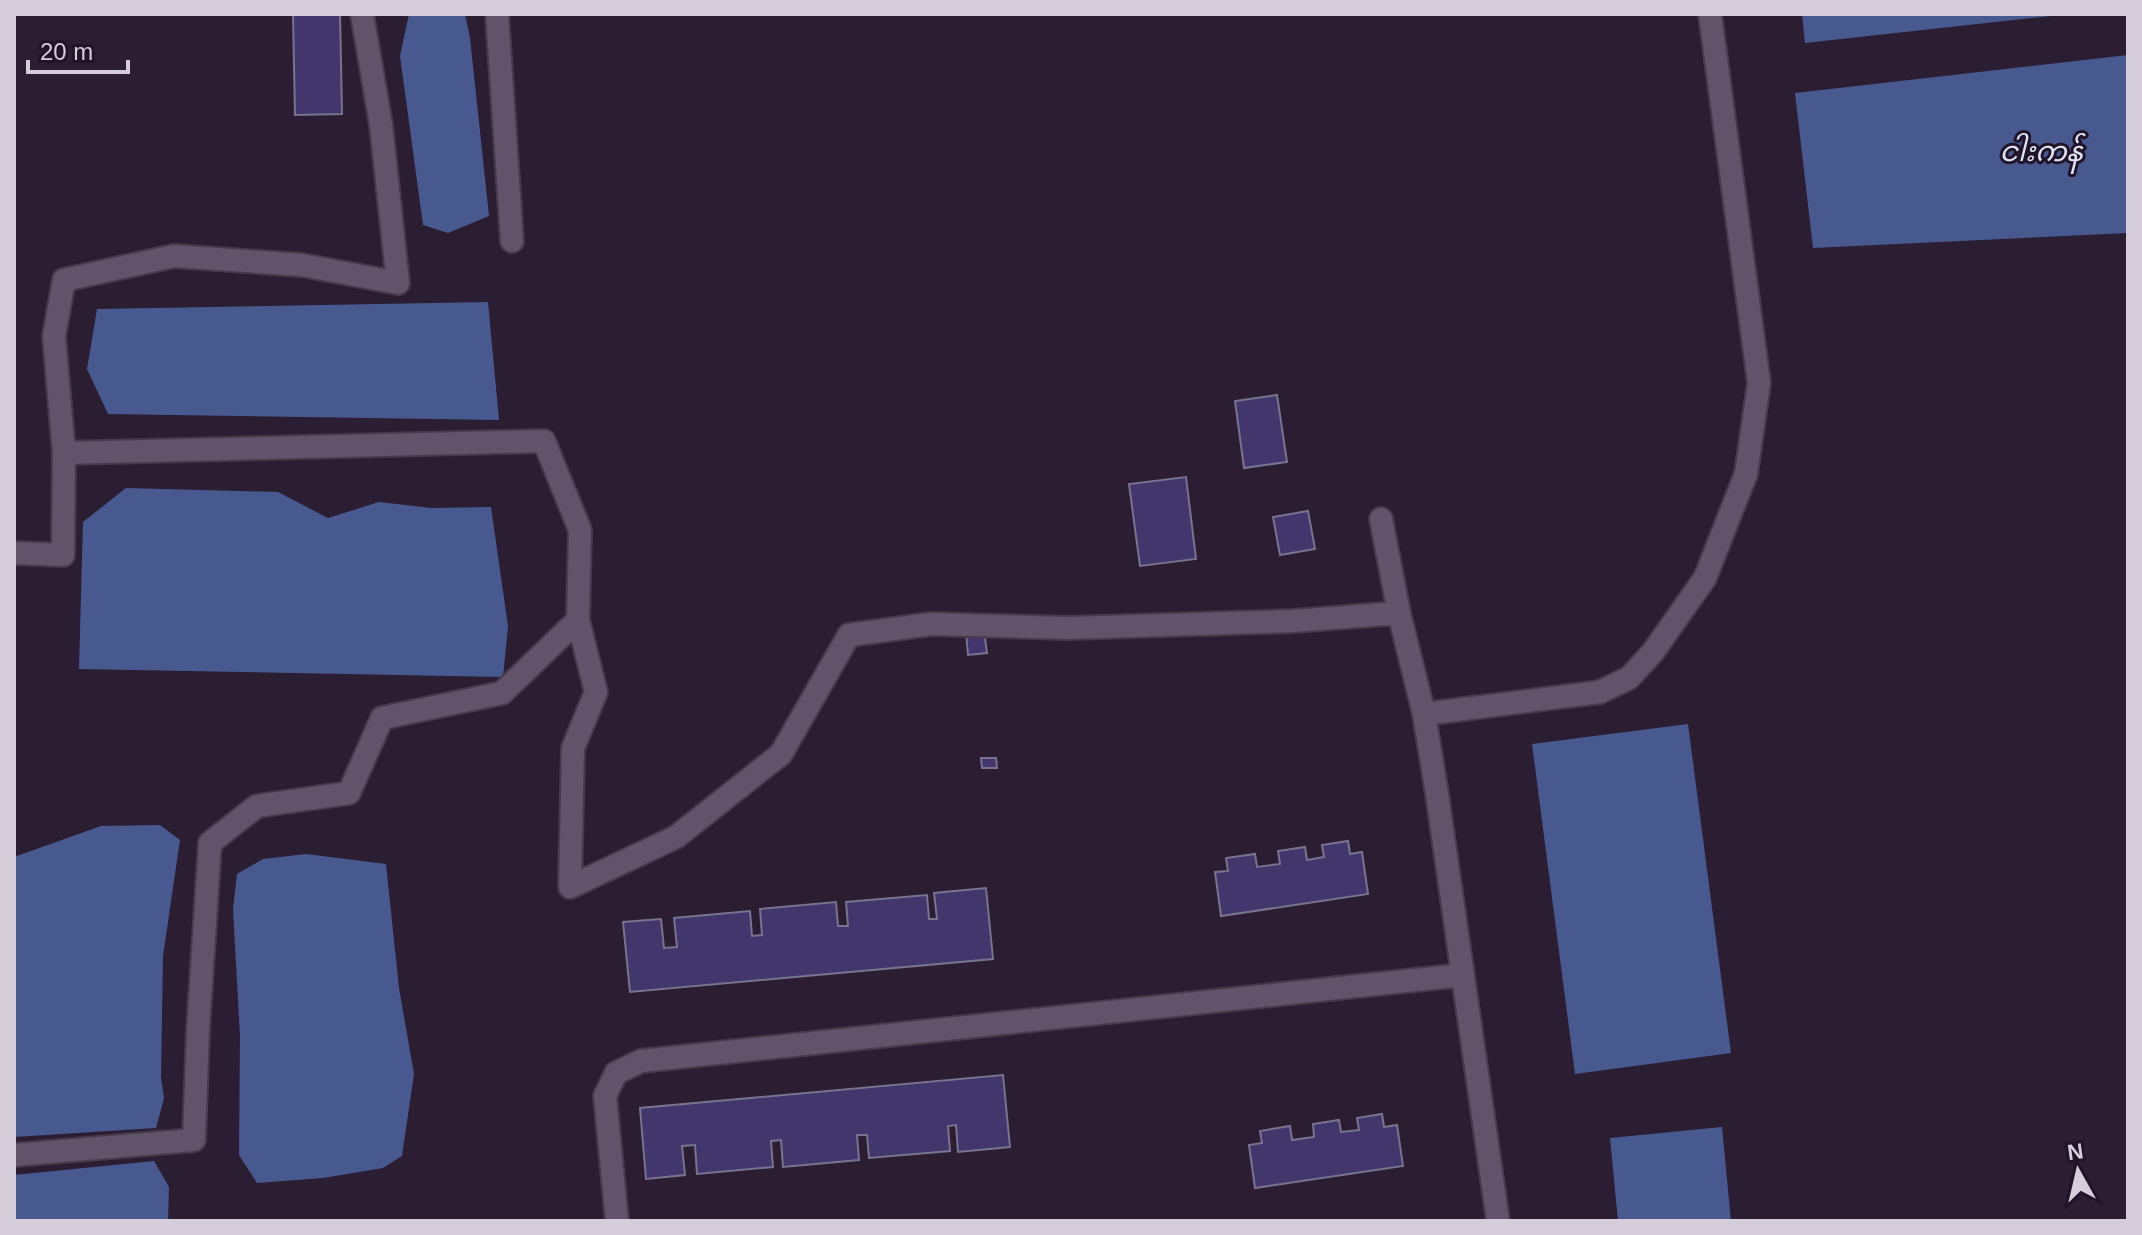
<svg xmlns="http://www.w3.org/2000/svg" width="2142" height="1235" font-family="Arial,'Noto Sans Myanmar',sans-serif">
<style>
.water{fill:#485990}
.building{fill:#43366d;stroke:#78738e;stroke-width:2}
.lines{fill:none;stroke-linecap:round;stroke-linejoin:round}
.minor-casing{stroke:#463a4b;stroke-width:26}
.minor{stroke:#62536a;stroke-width:22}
.labels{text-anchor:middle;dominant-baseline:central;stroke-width:6;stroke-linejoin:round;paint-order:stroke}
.water-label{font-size:28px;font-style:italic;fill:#dee4f5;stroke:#221428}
</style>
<rect width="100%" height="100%" fill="#2c1e32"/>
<!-- water -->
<path class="water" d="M409,14h56l5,24 19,178 -41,17 -25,-8 -23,-169z
M1802,14h267l-264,29z
M2128,55v178l-315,15 -18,-155z
M488,302l11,118 -391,-6 -21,-45 10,-60z
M126,488l152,4 50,26 51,-16 52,6 60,-1 17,119 -5,51 -424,-8 4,-147z
M1688,724l43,329 -156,21 -43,-330z
M160,825l20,15 -17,116 -2,121 3,21 -8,30 -142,9v-280l87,-31z
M306,854l80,10 13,124 15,86 -12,82 -19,12 -60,10 -66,5 -18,-28 1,-119 -7,-127 4,-35 26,-15z
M1722,1127l9,94h-113l-8,-83z
M154,1161l15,26 -1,34h-154v-46z"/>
<!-- building -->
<path class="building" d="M293,14h47l2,100 -47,1z
M1277,395l10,67 -43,6 -9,-67z
M1186,477l10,82 -56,7 -11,-82z
M1308,511l7,38 -35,6 -7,-38z
M984,631l3,22 -19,2 -2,-23z
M981,758h15l1,10h-15z
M1348,841l2,13 12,-2 6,42 -147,22 -6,-44 13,-1 -2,-13 29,-4 2,13 23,-3 -2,-13 27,-4 2,13 17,-3 -2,-12z
M986,888l7,71 -363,33 -7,-70 38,-3 3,29 13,-1 -3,-29 76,-7 2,25 10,-1 -2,-26 76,-7 2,24h10l-2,-24 81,-7 2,24h8l-3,-26z
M1003,1075l7,72 -52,5 -2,-27 -8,1 2,25 -81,7 -2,-23h-10l2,25 -76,7 -2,-27 -10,1 2,26 -76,7 -2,-29 -13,1 3,29 -39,4 -6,-71z
M1382,1114l2,13 13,-2 6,41 -148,22 -6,-43 13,-2 -2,-12 30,-5 2,14 22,-3 -1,-13 26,-4 2,12 18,-2 -2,-12z"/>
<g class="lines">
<!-- minor casing -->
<g class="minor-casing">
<path id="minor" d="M497,14l15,227
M64,453l480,-12 36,89 -2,90 18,72 -23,56 -3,139 106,-50 105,-83 68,-119 82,-11 137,4 225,-7 106,-8
M1381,519l18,94 25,101 13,80 61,427
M14,553l49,2 1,-102 -10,-117 10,-56 110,-24 128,9 96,18 -17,-158 -19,-111
M1424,714l176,-22 29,-14 24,-26 52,-74 41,-104 13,-91 -49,-369
M14,1155l180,-15 4,-110 12,-187 47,-37 92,-13 33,-75 120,-25 76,-73
M617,1221l-12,-125 11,-23 25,-12 822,-86"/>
</g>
<!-- minor -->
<use href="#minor" class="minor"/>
</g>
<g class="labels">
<!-- water labels -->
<g class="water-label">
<text x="2041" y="151">ငါးကန်</text>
</g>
</g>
<!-- border -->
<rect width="2142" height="1235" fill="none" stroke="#d6cddb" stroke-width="32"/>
<!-- north arrow -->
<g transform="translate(2078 1171) rotate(352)" stroke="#221428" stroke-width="6" paint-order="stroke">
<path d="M0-6L14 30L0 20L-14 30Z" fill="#d6cddb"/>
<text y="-12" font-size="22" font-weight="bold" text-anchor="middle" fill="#d6cddb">N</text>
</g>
<!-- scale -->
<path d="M28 60v12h100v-12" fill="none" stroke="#d6cddb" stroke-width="4"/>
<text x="40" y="60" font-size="24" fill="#d6cddb" stroke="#221428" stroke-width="6" paint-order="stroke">20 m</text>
</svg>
